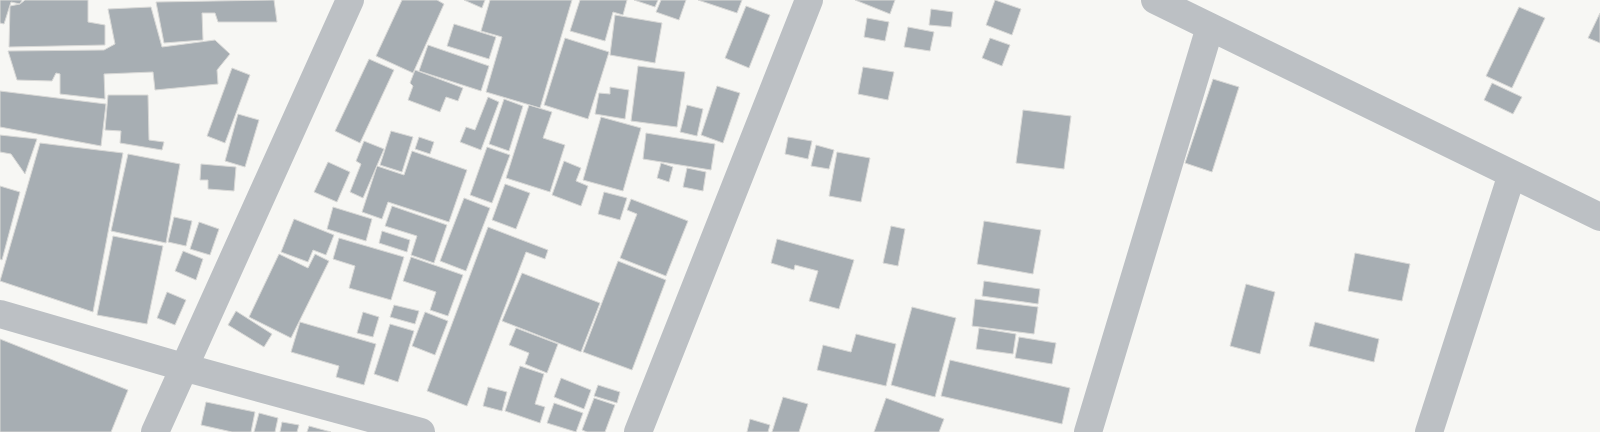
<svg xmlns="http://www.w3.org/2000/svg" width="1600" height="432" font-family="Lato,sans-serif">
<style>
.building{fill:#a7aeb3;stroke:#d9d9d7}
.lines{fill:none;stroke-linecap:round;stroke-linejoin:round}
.minor{stroke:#bcc0c4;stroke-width:28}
</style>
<rect width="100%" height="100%" fill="#f7f7f4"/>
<!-- building -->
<path class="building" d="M0,0h22l-2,4 -9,-2 -7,22 -4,-1z
M25,0h63v22l17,3v20l-96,2 1,-41 10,-2z
M274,0l3,22h-59l-3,-9h-13l1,27 -39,3 -8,-41z
M402,0h35l7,4 -31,69 -37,-17z
M464,0h21l-3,8z
M490,0h82l-32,108 -54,-16 16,-55 -21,-6z
M580,0h47l-4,15 -10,-3 -8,29 -35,-10z
M634,0h24l-3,7z
M661,0h25l-7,20 -23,-8z
M698,0h44l-5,13z
M855,0h40l-5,14z
M995,0l26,9 -9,26 -26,-10z
M746,6l24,9 -21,53 -24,-10z
M151,7l11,40 53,-7 15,14 -13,16 1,14 -63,6 -2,-18 -49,2 1,25 -45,-5v-20l-4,-1 -4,8 -35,-1 -9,-29 96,-1 11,-6 -7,-35z
M1519,7l26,11 -33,70 -26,-12z
M931,9l22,3 -2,15 -22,-2z
M1600,13v30l-12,-5z
M615,15l47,8 -7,40 -45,-8z
M867,18l22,4 -4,19 -21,-4z
M454,24l42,13 -7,22 -42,-13z
M908,27l26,5 -4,19 -26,-4z
M565,38l44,14 -21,67 -44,-14z
M990,38l20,7 -8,21 -20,-8z
M428,45l61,21 -8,25 -62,-20z
M369,59l25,11 -34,73 -25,-12z
M638,66l47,6 -8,55 -46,-6z
M863,67l31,5 -6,28 -30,-6z
M232,68l18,7 -25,68 -18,-7z
M415,70l48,18 -5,13 -12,-4 -6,15 -32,-12 5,-14 -3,-3z
M1213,79l26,8 -27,85 -27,-9z
M1492,83l30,14 -9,17 -29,-14z
M717,86l23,7 -17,50 -22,-8z
M610,87l19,3 -4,29 -30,-5 4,-21 11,1z
M0,91l106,13 -5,42 -101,-19z
M108,95h40l1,45 15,2 -2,8 -42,-7 1,-12 -16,-1z
M488,97l11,5 -18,48 -21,-8 6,-15 9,3z
M504,99l19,7 -14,45 -20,-7z
M529,105l23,7 -9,26 22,7 -15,47 -44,-14z
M687,105l16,4 -6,27 -17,-4z
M1023,110l48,6 -7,53 -48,-6z
M238,114l21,6 -14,47 -20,-6z
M601,117l40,11 -18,63 -40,-11z
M391,131l22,6 -11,35 -22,-7z
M646,133l69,11 -4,26 -68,-11z
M0,135l37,4 -12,35 -14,-20 -11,-2z
M419,137l15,5 -4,12 -15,-5z
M788,137l24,4 -4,18 -23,-5z
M364,141l20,8 -21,49 -13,-6 11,-28 -5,-3z
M40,143l83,10 -30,159 -93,-31z
M816,145l18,5 -5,19 -18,-3z
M487,147l23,8 -18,48 -22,-8z
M412,151l55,19 -18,52 -61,-20 -6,17 -20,-7 15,-46 27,9z
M837,152l33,6 -9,44 -32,-6z
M128,154l52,10 -14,79 -55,-12z
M564,161l17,7 -5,13 12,5 -7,20 -29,-11z
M328,162l22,10 -13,30 -23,-10z
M661,163l12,4 -4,15 -12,-4z
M201,164l35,3 -2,24 -26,-2v-9h-8z
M687,168l19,4 -3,19 -20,-4z
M505,184l25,9 -14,36 -24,-9z
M0,186l20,6 -18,68 -2,-1z
M604,192l23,6 -7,22 -22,-6z
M464,198l26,10 -24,63 -26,-10z
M631,199l57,22 -22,55 -46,-18 17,-44 -10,-4z
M392,206l55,19 -13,38 -23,-8 6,-19 -32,-10z
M333,207l39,12 -6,22 -39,-12z
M174,217l18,4 -6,25 -18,-4z
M294,219l40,16 -8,20 -13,-5 -5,12 -27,-10z
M984,221l57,9 -8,44 -56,-10z
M199,222l20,7 -9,26 -20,-6z
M891,226l14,3 -7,37 -15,-3z
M488,227l60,23 -3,9 -19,-7 -59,154 -40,-15z
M382,231l28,9 -3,12 -28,-9z
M113,236l50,10 -16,78 -50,-9z
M339,238l65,19 -13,43 -42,-12 6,-22 -22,-7z
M777,239l77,21 -15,49 -30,-8 9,-30 -23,-6 -1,5 -23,-7z
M183,251l20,8 -7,21 -21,-9z
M1355,253l55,11 -8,37 -54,-10z
M279,254l29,14 7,-14 14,7 -38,77 -42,-21z
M411,257l52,18 -15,41 -18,-6 6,-18 -33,-11z
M618,261l48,19 -34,90 -49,-18z
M522,273l78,30 -19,49 -79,-31z
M984,281l56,8 -2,15 -56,-8z
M1246,284l29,8 -15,62 -30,-8z
M167,292l19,8 -11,25 -18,-7z
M975,299l63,8 -4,27 -62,-8z
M394,305l25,6 -4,13 -25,-7z
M912,307l44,11 -21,79 -44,-12z
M236,311l36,23 -8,13 -36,-22z
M363,312l16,5 -6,20 -16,-4z
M425,312l23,9 -13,34 -23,-9z
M300,322l76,22 -12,41 -28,-8 3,-11 -48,-14z
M1315,322l64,17 -5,23 -65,-16z
M390,324l24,7 -16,51 -24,-8z
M516,328l42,16 -11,29 -22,-9 4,-11 -20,-8z
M979,328l37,6 -3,20 -37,-5z
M856,334l40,10 -10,42 -69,-16 6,-25 28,7z
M1019,337l37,6 -4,21 -37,-6z
M0,339l128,51 -17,42h-111z
M950,360l120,28 -8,36 -121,-28z
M520,366l24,8 -9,30 10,3 -5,16 -35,-12z
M561,378l30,12 -7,19 -30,-12z
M598,385l22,7 -3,11 -23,-7z
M488,387l19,5 -5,19 -19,-5z
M783,397l25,7 -9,28h-27z
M594,398l21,7 -10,27h-18l-5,-2z
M886,398l58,21 -5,13h-65z
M206,402l49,10 -4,20h-19l-31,-7z
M554,403l29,10 -7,19 -29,-9z
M259,413l19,5 -3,14h-21z
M750,419l20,6 -2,7h-21z
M282,422l17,3 -2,7h-17z
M309,426l22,6h-24z"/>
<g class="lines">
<!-- minor -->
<path class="minor" d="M1155,0l445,217
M0,314l183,53 238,65
M155,432l195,-432
M638,432l171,-432
M1088,432l122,-405
M1429,432l83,-258"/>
</g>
</svg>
